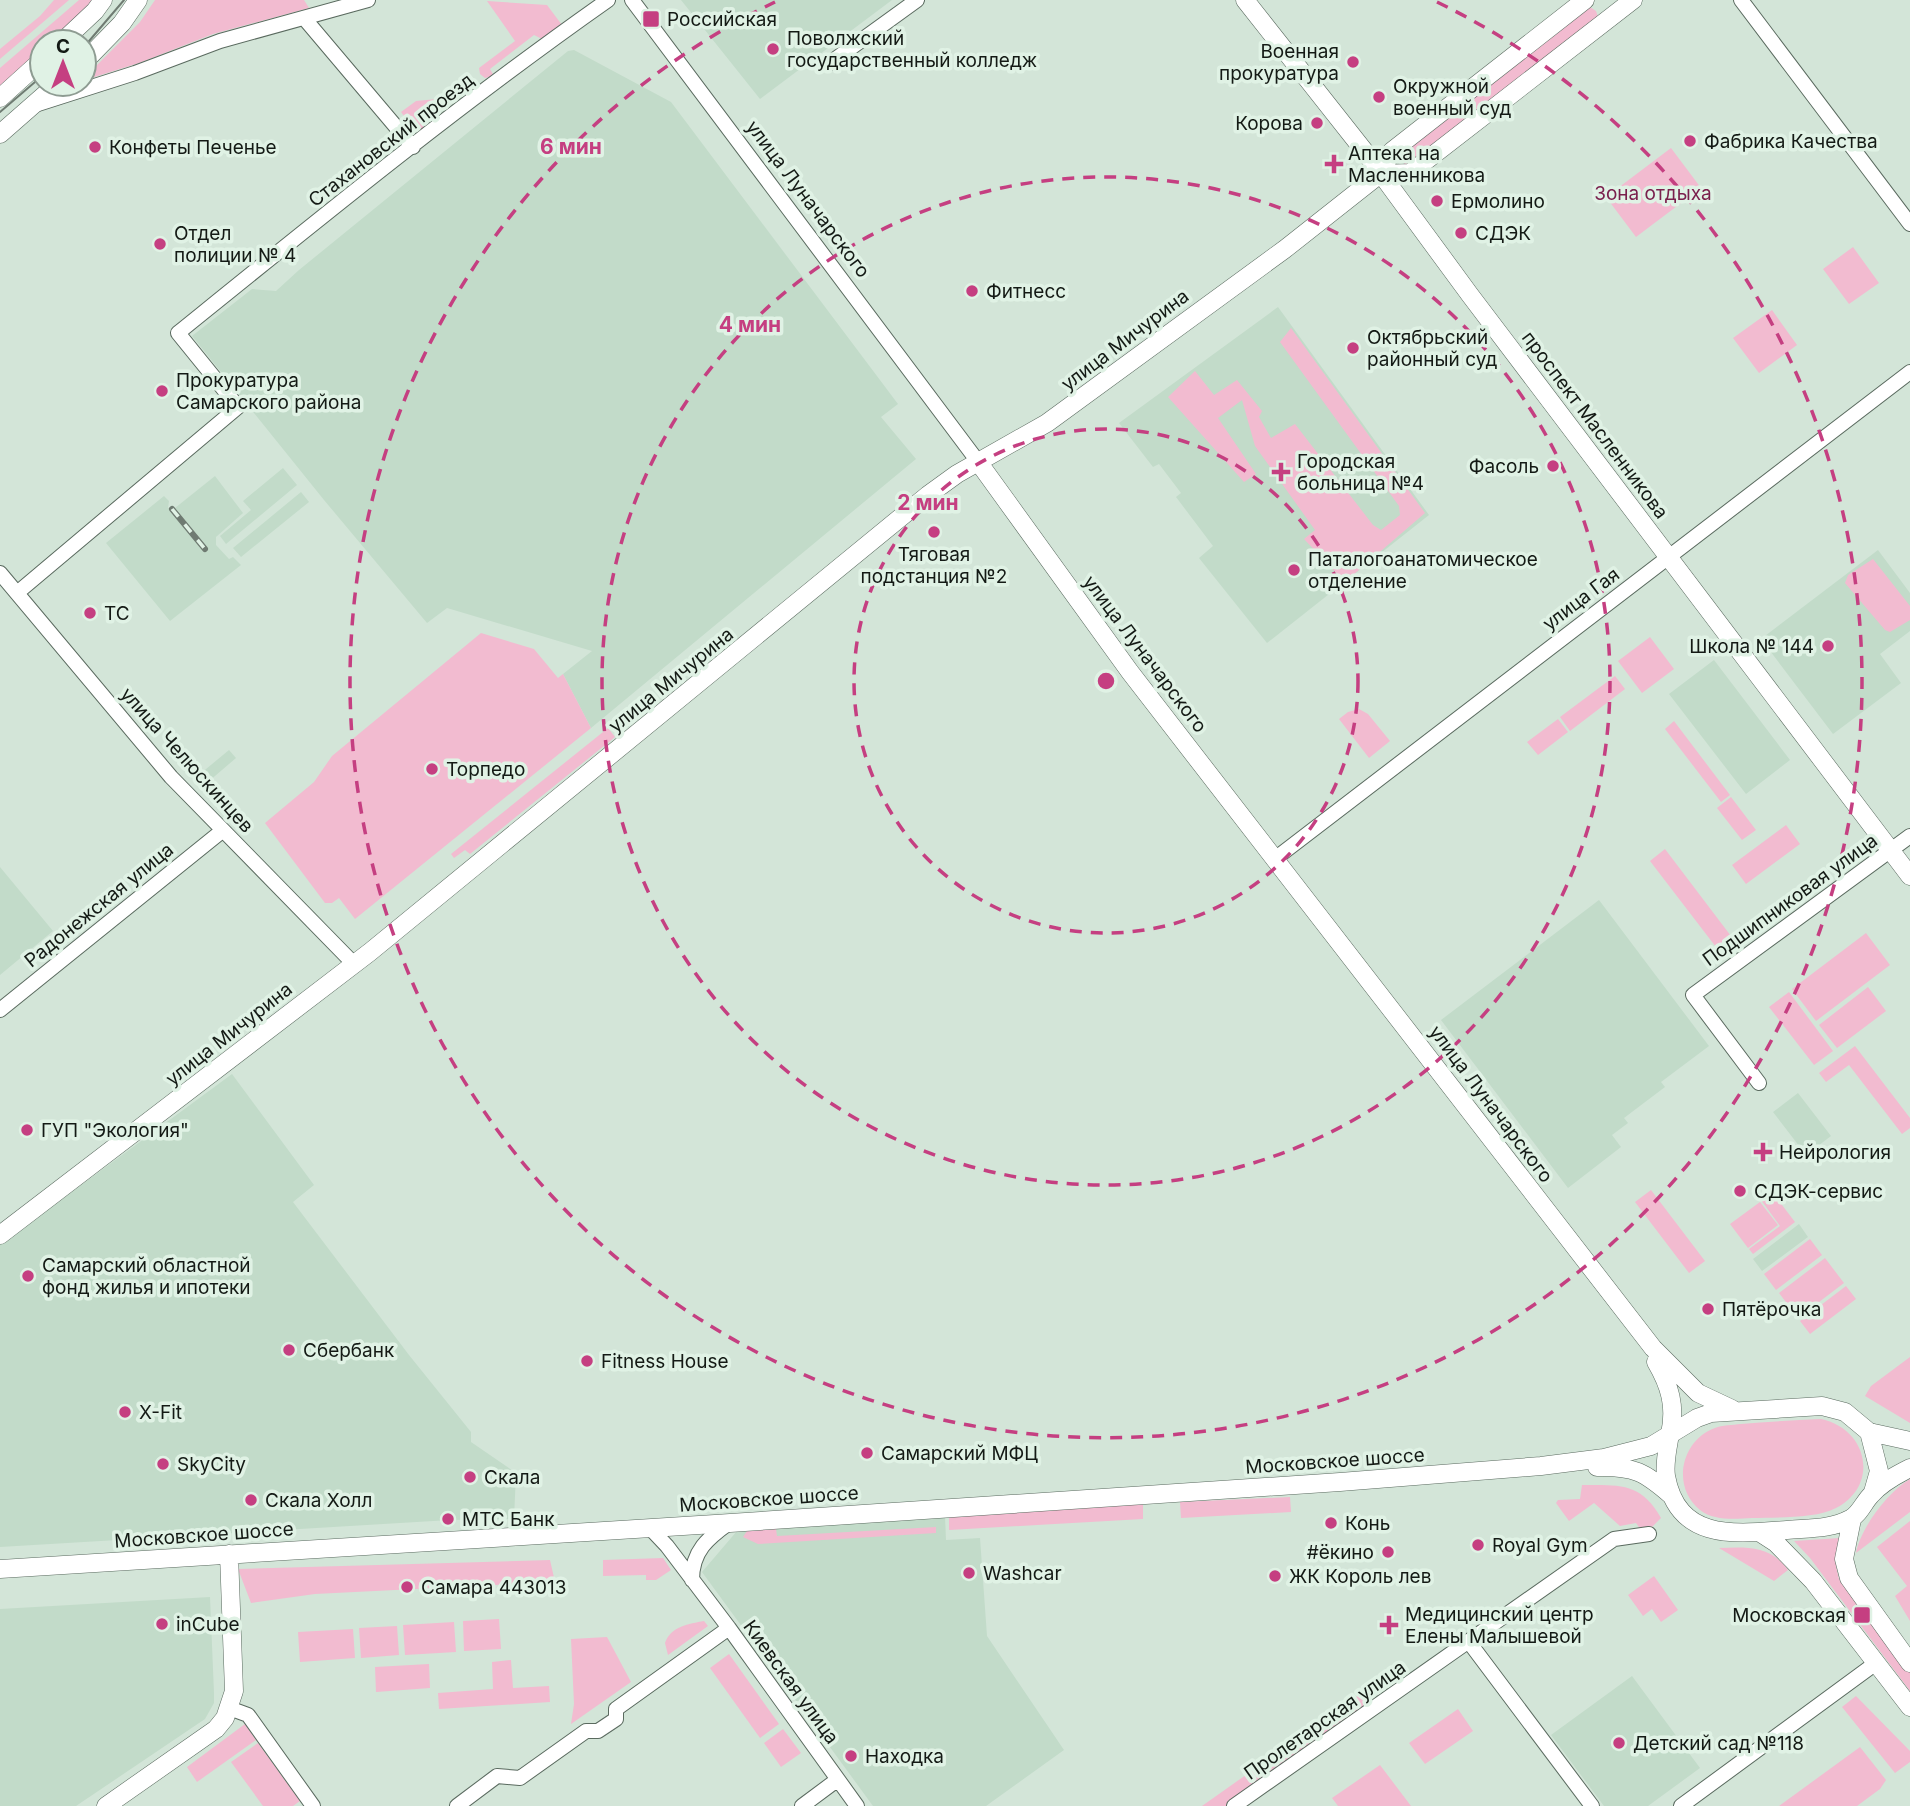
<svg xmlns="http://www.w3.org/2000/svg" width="1910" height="1806" font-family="Inter,sans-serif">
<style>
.built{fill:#c2dbc9}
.green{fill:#f2bbd0}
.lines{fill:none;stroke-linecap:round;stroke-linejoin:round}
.minor-casing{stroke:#5a6a5f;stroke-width:16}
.major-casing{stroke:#5a6a5f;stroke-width:19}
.minor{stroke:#fff;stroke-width:14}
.major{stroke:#fff;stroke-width:18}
.tram{stroke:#6f7b72;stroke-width:2}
.rail-casing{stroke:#6f7b72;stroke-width:6}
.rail{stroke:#e0f2e5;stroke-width:3.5;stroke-dasharray:10;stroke-linecap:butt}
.ring{fill:none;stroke:#c53f81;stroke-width:3.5;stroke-dasharray:12 9}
.poi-dot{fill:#c53f81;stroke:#e0f2e5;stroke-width:2.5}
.labels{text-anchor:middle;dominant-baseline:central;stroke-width:7;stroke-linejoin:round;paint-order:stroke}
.poi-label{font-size:19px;fill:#141a15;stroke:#e0f2e5;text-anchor:start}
.street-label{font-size:19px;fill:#141a15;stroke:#e0f2e5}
.park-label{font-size:19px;fill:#7a204d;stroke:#e0f2e5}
.centre{fill:#c53f81;stroke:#e0f2e5;stroke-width:3.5}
.ring-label{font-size:21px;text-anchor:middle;font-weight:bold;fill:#c53f81;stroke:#e0f2e5;stroke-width:7;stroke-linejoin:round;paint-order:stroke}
</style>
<rect width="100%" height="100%" fill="#d3e5d8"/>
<!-- built -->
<path class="built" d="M681,0h211l-132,99z
M574,50l97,52 227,302 -17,13 35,42 -325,269 -28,-54 29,-23 -145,-43 -20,15 -103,-123 -132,-164 60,-47 24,2 23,-21 269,-219z
M1278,307l151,208 -162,128 -68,-85 14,-12 -37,-49 5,-4 -22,-29 -6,3 -34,-44z
M283,468l14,17 -71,59 -6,-8 31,-26 -8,-9z
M215,476l28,37 -27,24v8l13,14 4,-2 8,8 -71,56 -64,-78 58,-47 5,5 -1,7h7z
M301,492l8,10 -68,55 -8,-9z
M1878,550l32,43v38l-30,23 21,29 -68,51 -72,-95z
M1714,660l76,100 -44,34 -77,-100z
M229,750l7,8 -35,30 -7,-9z
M0,867l53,64 -53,44z
M1599,900l110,146 -48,36 4,5 -41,31 4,5 -16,12 9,12 -53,41 -127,-168z
M232,1074l82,111 -21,17 116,153 62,77v10l45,31 -2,46 -64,1 -450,27v-302z
M1798,1093l33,43 -25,19 -33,-43z
M1799,1224l9,13 -46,34 -9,-12z
M945,1516l1,24 34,-2 7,98 77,114 -78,56h-113l-171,-234 35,-41z
M210,1597l4,96v10l-9,16 -129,87h-76v-197z
M1632,1676l68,92 -52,38h-44l-53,-71z"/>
<!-- green -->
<path class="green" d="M54,0h15l-69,59v-10l40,-33z
M79,0h14l-9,13 -33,29h-9v7l-42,37v-18z
M155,0h149l5,8 -96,26 -74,29 -51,16 -2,-3 54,-54z
M487,1l60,4 15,20 -20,14 -8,-4 -44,34 4,7 -9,2 -5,-4 -1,-6 36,-27z
M1590,7l6,4 2,6 -191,150 -9,-12 185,-146z
M470,75c5,7 5,10 0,17l-4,-5 -41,32 1,7 -3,4 -5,1 -6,-4 -11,-15 15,-11 21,-2z
M1671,148l30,40 -65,49 -30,-40z
M1853,247l26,36 -30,21 -26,-35z
M1772,310l25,35 -38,28 -26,-35z
M1291,328l134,185 -80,69 -41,-43 11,-9 -60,-84 -13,-46 -24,18 38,56 -12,8 -76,-85 27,-26 19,24 23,-15 25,31 -3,6 12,21 24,-14 78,101 8,5 19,-15 -1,-9 -119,-164z
M1873,559l37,47v14l-20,12 -5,-2 -40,-47 3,-8z
M481,633l53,16 24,29 5,-4 28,54 -236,191 -16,-21 -7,5h-7l-60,-80 49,-41 18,-26z
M1650,637l24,32 -32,24 -24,-32z
M1615,676l10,13 -55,42 -10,-14z
M1359,709l9,5 22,27 -21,17 -30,-39 9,-7z
M1558,719l10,13 -30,23 -11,-13z
M1674,721l56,74 -9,7 -56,-73z
M608,728l7,9 -145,117 -5,-4 -11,8 -3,-4z
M1731,797l25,33 -14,10 -25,-32z
M1786,825l14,19 -54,40 -14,-19z
M1665,849l69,91 -15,11 -69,-90z
M1866,933l24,32 -74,56 -24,-32z
M1868,987l18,24 -49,37 -18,-23z
M1789,992l44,59 -19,14 -45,-58z
M1855,1046l55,72v10l-8,6 -53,-69 -23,17 -7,-9z
M1651,1190l54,71 -16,12 -54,-71z
M1772,1192l23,30 -42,32 -4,-5 31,-23 -19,-26z
M1760,1202l18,23 -30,23 -18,-24z
M1810,1239l12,16 -46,35 -12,-16z
M1825,1258l19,25 -46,35 -19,-25z
M1846,1286l10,13 -46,35 -10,-13z
M1910,1357v66l-45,-27 6,-10z
M1821,1419c47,10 59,66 15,89 -20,11 -61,9 -84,10 -17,1 -38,3 -52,-8 -29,-23 -19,-70 15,-82 7,-3 18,-3 26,-4 26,-2 53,-4 80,-5z
M1910,1479v33l-54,41c5,-26 32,-61 54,-74z
M1582,1485c37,0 59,-3 79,33l-10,10 -12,-1 -3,-4 -16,3 -26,-23 -25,18 -13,-18 2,-3 22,-1z
M1290,1497l1,15 -110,6 -1,-16z
M1143,1504v15l-194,11v-15z
M1910,1521v100l-15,-25 12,-10 -30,-39z
M936,1527v6l-178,11 -15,-7 4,-6 29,-2 1,7z
M1840,1538l-4,28 3,13 71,94v18l-100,-133 -16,-17z
M1719,1548c27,-1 52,-3 69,22l-14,11z
M663,1558l8,12 -15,10h-10v-5l-43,1v-16z
M550,1560l5,22 -240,12 -64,9 -13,-34z
M1654,1576l24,34 -17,12 -9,-13 -9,7 -15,-21z
M499,1619l2,30 -37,2 -1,-30z
M704,1621l4,5 -40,29 -3,-12c6,-17 24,-19 39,-22z
M454,1622l2,30 -51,3 -2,-30z
M397,1626l2,29 -38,3 -2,-30z
M353,1629l2,29 -55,4 -2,-30z
M607,1637l24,45 -60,42 3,-20 -3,-65z
M729,1654l50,70 -19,14 -50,-70z
M511,1660l2,28 36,-2 1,16 -111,7 -1,-16 55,-4 -1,-27z
M429,1664l1,24 -54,4 -1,-25z
M1366,1690l8,12 -146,104h-26z
M1856,1696l54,55v11l-15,11 -53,-66z
M1458,1709l15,22 -48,33 -16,-21z
M245,1724l11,16 -59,42 -10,-15z
M783,1729l18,24 -20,14 -17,-24z
M258,1743l42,58 -7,5h-30l-32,-44z
M1860,1747l26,33 -6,9 -23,17h-78z
M1380,1765l31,41h-73l-6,-8z"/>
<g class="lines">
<!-- minor casing -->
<g class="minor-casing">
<path id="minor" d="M632,0l347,463
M1741,0l169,224
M304,18l109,129
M830,63l87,-63
M35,105l100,-32 85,-32 148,-41
M0,573l171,204 183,187
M17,593l221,-186 -60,-74c141,-114 282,-229 430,-333
M1276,858l634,-486
M0,1010l222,-179
M1759,1083l-66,-88 217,-159
M650,1528l17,18 62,82 128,178
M692,1580c0,-29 16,-42 37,-57
M1469,1642l123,164
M229,1708l19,7 65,91
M457,1806l40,-30 23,2 66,-47h12l18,-12v-10l113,-81
M802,1806l35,-26
M1234,1806l380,-267 35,-5
M1681,1806l195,-143"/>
</g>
<!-- major casing -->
<g class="major-casing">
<path id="major" d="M1245,0l120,152 105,143 440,581
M62,42l33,-31 8,-11
M84,62l38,-39 16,-23
M0,98l42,-38
M0,134l57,-50
M1380,174l30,-1 223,-173
M979,463l151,209 523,676 45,45 34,16
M0,1235l370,-283 558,-457 29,-21 90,-51 238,-174 95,-75 12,-23 193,-151
M1656,1362c14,24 20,44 14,72 -2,13 -6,28 -4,42 12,66 70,58 121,54 21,-2 44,-1 63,-11 9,-4 14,-17 21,-24 10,-12 25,-20 39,-27
M1869,1432l10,39 -6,21
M1597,1467c37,-1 48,5 75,29
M1852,1519l-8,40 5,19 61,85
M1759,1532l17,11 37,38 97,126
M0,1569l715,-45 625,-42 201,-16 63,-8 47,-12 46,-28 14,-5 111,-7 23,6 24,20 41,9
M106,1806l110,-77 9,-11 9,-27 -5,-137"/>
</g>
<!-- minor -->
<use href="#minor" class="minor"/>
<!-- major -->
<use href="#major" class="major"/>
<!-- tram -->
<path class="tram" d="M84,47l40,-47
M0,112l42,-36"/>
<!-- rail casing -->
<g class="rail-casing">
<path id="rail" d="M172,509l33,40"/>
</g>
<!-- rail -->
<use href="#rail" class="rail"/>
</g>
<!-- distance rings -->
<g class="ring">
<circle cx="1106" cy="681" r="252"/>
<circle cx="1106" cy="681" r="504"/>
<path d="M1437 2A756 756 0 1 1 775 2"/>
</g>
<!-- markers -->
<g class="poi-dot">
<rect x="642" y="10" width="18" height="18" rx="3.5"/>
<circle cx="773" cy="49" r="7"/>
<circle cx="1353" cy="62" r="7"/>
<circle cx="1379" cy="97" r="7"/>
<circle cx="1317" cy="123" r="7"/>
<circle cx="1690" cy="141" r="7"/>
<circle cx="95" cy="147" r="7"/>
<path d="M1330.5 153.5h7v7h7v7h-7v7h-7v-7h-7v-7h7z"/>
<circle cx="1437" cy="201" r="7"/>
<circle cx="1461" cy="233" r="7"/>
<circle cx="160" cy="244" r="7"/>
<circle cx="972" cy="291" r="7"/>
<circle cx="1353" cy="348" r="7"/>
<circle cx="162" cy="391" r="7"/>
<circle cx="1553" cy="466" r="7"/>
<path d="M1277.5 461.5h7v7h7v7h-7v7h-7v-7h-7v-7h7z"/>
<circle cx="934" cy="532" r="7"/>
<circle cx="1294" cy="570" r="7"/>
<circle cx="90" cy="613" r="7"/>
<circle cx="1828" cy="646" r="7"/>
<circle cx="432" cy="769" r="7"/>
<circle cx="27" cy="1130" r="7"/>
<path d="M1759.5 1141.5h7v7h7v7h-7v7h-7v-7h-7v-7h7z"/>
<circle cx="1740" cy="1191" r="7"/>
<circle cx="28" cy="1276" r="7"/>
<circle cx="1708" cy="1309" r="7"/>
<circle cx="289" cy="1350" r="7"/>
<circle cx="587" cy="1361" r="7"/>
<circle cx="125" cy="1412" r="7"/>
<circle cx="867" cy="1453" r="7"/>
<circle cx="163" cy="1464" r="7"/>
<circle cx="470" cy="1477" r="7"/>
<circle cx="251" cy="1500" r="7"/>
<circle cx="448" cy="1519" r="7"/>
<circle cx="1331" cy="1523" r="7"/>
<circle cx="1478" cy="1545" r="7"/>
<circle cx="1388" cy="1552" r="7"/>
<circle cx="969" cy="1573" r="7"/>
<circle cx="1275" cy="1576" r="7"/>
<circle cx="407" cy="1587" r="7"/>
<rect x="1853" y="1606" width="18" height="18" rx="3.5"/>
<circle cx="162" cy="1624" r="7"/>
<path d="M1385.5 1614.5h7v7h7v7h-7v7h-7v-7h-7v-7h7z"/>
<circle cx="1619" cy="1743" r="7"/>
<circle cx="851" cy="1756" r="7"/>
</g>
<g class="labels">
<!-- poi labels -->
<g class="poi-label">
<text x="667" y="19">Российская</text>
<text x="787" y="38">Поволжский<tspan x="787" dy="22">государственный колледж</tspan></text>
<text x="1339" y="51" text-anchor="end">Военная<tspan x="1339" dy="22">прокуратура</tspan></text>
<text x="1393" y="86">Окружной<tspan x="1393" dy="22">военный суд</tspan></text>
<text x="1303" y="123" text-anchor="end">Корова</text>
<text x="1704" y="141">Фабрика Качества</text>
<text x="109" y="147">Конфеты Печенье</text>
<text x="1348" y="153">Аптека на<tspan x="1348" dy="22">Масленникова</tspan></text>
<text x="1451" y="201">Ермолино</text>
<text x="174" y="233">Отдел<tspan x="174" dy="22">полиции № 4</tspan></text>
<text x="1475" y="233">СДЭК</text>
<text x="986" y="291">Фитнесс</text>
<text x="1367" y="337">Октябрьский<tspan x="1367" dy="22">районный суд</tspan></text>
<text x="176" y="380">Прокуратура<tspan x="176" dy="22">Самарского района</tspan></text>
<text x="1297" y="461">Городская<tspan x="1297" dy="22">больница №4</tspan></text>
<text x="1539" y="466" text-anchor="end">Фасоль</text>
<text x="934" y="554" text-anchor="middle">Тяговая<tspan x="934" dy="22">подстанция №2</tspan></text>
<text x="1308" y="559">Паталогоанатомическое<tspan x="1308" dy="22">отделение</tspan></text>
<text x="104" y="613">ТС</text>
<text x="1814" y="646" text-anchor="end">Школа № 144</text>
<text x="446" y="769">Торпедо</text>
<text x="41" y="1130">ГУП "Экология"</text>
<text x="1779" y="1152">Нейрология</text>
<text x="1754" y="1191">СДЭК-сервис</text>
<text x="42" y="1265">Самарский областной<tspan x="42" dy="22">фонд жилья и ипотеки</tspan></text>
<text x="1722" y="1309">Пятёрочка</text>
<text x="303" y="1350">Сбербанк</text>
<text x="601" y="1361">Fitness House</text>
<text x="139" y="1412">X-Fit</text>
<text x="881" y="1453">Самарский МФЦ</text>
<text x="177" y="1464">SkyCity</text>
<text x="484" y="1477">Скала</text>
<text x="265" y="1500">Скала Холл</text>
<text x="462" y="1519">МТС Банк</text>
<text x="1345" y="1523">Конь</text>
<text x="1492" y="1545">Royal Gym</text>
<text x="1374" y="1552" text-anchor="end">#ёкино</text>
<text x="983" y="1573">Washcar</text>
<text x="1289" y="1576">ЖК Король лев</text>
<text x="421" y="1587">Самара 443013</text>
<text x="1405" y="1614">Медицинский центр<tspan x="1405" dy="22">Елены Малышевой</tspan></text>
<text x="1846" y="1615" text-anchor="end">Московская</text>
<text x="176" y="1624">inCube</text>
<text x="1633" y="1743">Детский сад №118</text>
<text x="865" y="1756">Находка</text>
</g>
<!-- street labels -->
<g class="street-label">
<text transform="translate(391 140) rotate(-38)">Стахановский проезд</text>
<text transform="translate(808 199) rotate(53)">улица Луначарского</text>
<text transform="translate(1125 340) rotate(-37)">улица Мичурина</text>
<text transform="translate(1595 425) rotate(53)">проспект Масленникова</text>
<text transform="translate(1581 599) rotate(-37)">улица Гая</text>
<text transform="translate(1145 654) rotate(53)">улица Луначарского</text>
<text transform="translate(671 680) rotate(-39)">улица Мичурина</text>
<text transform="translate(187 760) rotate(48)">улица Челюскинцев</text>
<text transform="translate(1790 900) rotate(-36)">Подшипниковая улица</text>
<text transform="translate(99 905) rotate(-39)">Радонежская улица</text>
<text transform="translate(229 1034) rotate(-38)">улица Мичурина</text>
<text transform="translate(1491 1104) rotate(53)">улица Луначарского</text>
<text transform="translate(1335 1461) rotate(-4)">Московское шоссе</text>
<text transform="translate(769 1499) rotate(-4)">Московское шоссе</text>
<text transform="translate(204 1535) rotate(-4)">Московское шоссе</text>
<text transform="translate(791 1682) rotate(54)">Киевская улица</text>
<text transform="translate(1325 1720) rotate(-35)">Пролетарская улица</text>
</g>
<!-- park labels -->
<g class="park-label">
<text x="1653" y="193">Зона отдыха</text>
</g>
</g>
<circle cx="1106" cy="681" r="10" class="centre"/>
<g class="ring-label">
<text x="571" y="154">6 мин</text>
<text x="750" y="332">4 мин</text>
<text x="928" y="510">2 мин</text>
</g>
<!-- north arrow -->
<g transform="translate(63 63)"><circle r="33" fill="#e0f2e5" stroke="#8e9c92" stroke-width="2"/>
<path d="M0-5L12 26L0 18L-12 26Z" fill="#c53f81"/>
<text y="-10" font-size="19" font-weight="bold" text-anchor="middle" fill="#141a15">С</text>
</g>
</svg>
